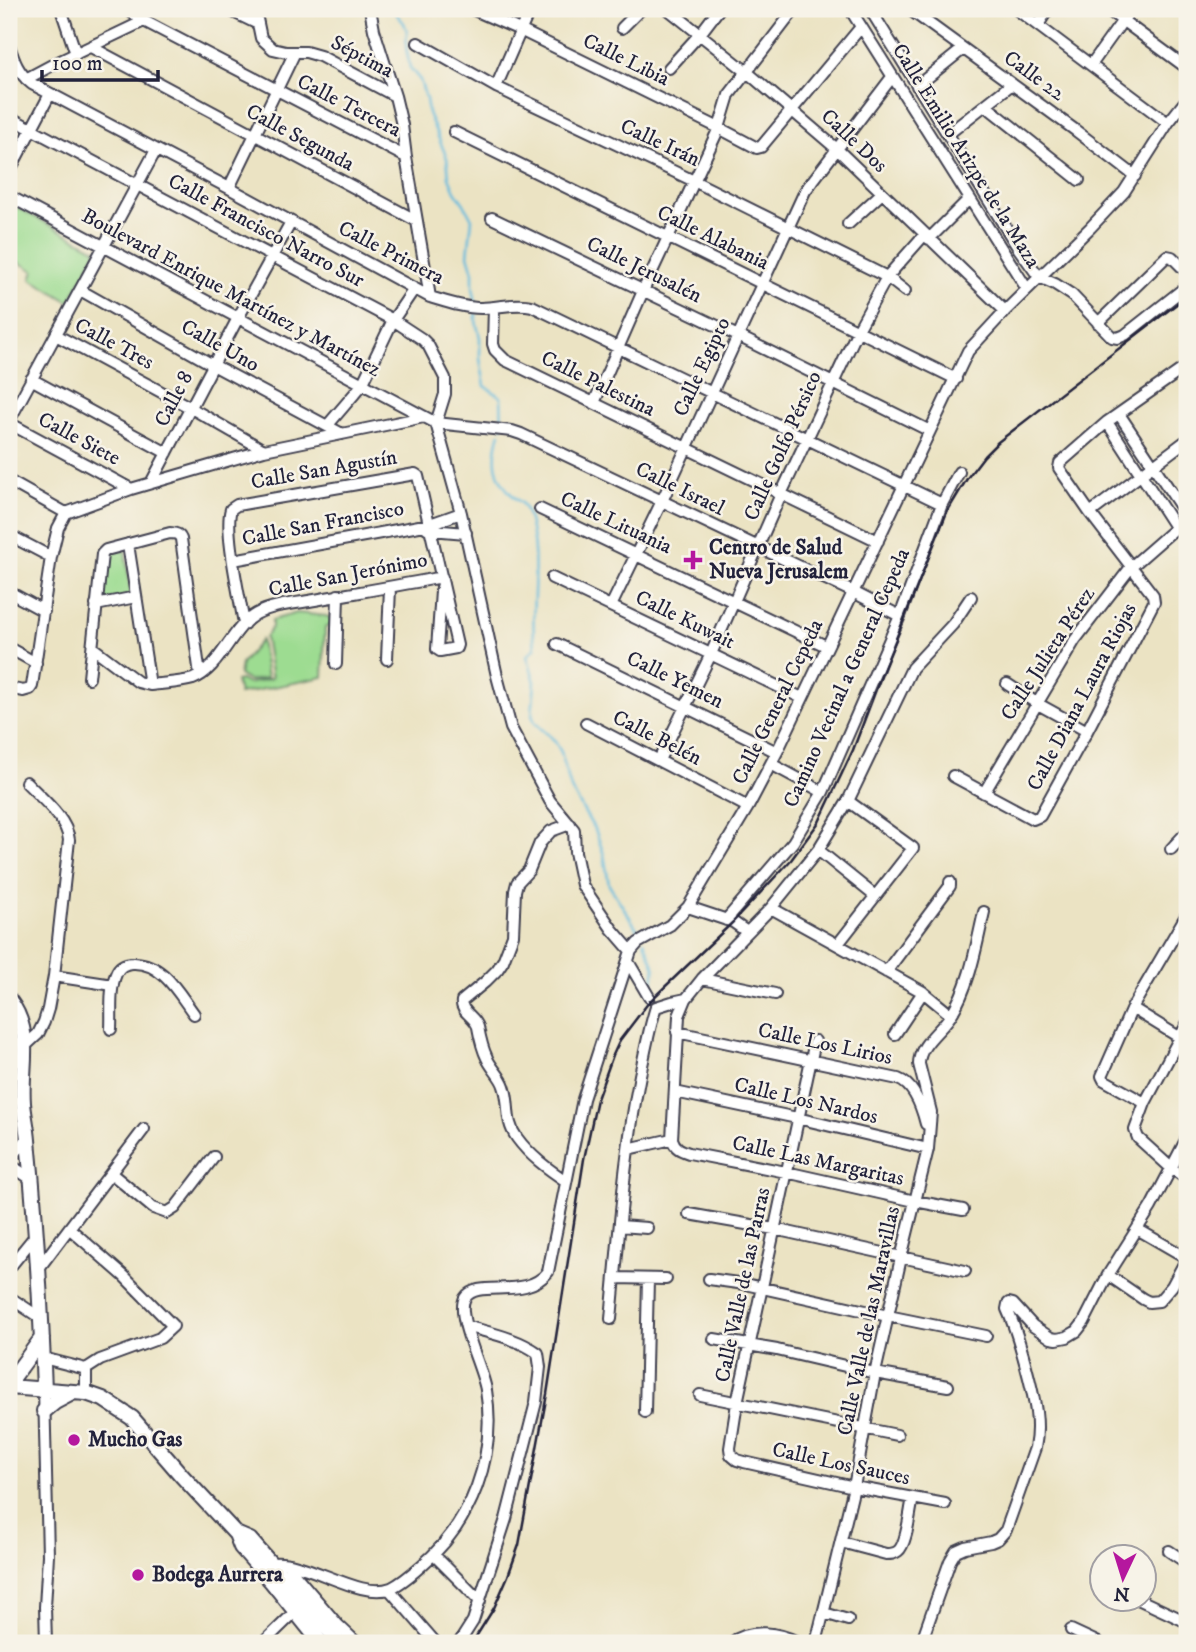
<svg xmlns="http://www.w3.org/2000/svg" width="1196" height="1652" font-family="'IM FELL DW Pica',serif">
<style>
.green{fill:#9ddc91;stroke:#607f66;stroke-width:2}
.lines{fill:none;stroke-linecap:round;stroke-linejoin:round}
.stream{stroke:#5fbadd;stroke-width:2.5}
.minor-casing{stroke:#403f4f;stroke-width:14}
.major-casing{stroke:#403f4f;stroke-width:18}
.minor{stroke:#fff;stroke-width:10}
.major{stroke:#fff;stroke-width:14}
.rail{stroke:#22223b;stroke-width:2.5}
.poi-dot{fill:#b5179e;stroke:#f7f3e8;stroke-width:2.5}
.labels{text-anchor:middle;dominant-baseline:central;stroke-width:5;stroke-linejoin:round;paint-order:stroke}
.street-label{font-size:21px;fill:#22223b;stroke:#f7f3e8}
.poi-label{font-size:21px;font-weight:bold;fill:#22223b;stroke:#f7f3e8;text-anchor:start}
</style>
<rect width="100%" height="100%" fill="#f7f3e8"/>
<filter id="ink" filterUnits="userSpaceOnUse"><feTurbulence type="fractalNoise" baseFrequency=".0143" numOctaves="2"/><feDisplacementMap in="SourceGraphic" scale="14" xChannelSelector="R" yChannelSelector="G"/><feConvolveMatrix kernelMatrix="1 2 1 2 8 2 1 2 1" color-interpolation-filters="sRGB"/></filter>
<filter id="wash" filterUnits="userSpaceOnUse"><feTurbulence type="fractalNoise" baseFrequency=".00686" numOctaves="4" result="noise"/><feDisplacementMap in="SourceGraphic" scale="28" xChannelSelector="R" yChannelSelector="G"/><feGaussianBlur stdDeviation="1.57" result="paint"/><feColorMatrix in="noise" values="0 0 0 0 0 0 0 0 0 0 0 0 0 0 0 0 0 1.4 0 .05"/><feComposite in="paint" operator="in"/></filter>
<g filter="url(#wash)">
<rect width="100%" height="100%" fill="#ebe3c3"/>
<!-- green -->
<path class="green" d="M9,203l88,47 -27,52 -39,-23 3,-8 -25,-14z
M125,550l6,45 -30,7 4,-48z
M297,613l29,3 5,2v8l-6,1 -2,50 -84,17 -3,-13 5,-1 7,4 24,-6 -7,-41 7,-10v-7z
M261,640l6,38 -18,3 -10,-6 2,-11z"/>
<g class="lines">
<!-- stream -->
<path class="stream" d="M394,9v2l10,12 3,8 -1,17 4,20 10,12 6,19 2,14 19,45 2,19 6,14 9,13 8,15 -4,36 5,17v15l3,17
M476,310v11l4,17v21l5,27 16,11 1,30
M500,433c-8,26 -6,45 14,64 2,3 6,4 8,7 7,8 9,26 11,36 5,36 -3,72 2,108l-8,8 8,26 -3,32 3,9 19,17 7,12 10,37 25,43 8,23 5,30 32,50
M644,941l11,26 -2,15"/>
</g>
</g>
<g filter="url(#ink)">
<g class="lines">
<!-- minor casing -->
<g class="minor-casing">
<path id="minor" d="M61,9l15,45
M127,9l17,12 262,136
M227,9l31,15
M255,9l6,29 12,11 13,3h20l14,4 75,40
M370,9l4,21 21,66 7,29 4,32 24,140
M472,9l48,21 199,98 38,20 4,-1 100,-120
M668,9l79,63 91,78 167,161
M850,9l177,280
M870,9l149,240 20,28 16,7 17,11 40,42 6,1 7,-3 62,-49
M909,9l166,121 60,46
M1016,9l152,114
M1107,9l80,59
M1038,25l10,-16
M622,28l19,-19
M418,43l78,44 198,94 193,96 18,14
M9,45c5,16 9,28 23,39l197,104 201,109c17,5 34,11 51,11 17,0 34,-6 51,-2l410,198
M91,47l326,174
M1091,65l40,-56
M669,68l31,-34 19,-25
M26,79l30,-16 88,-42
M917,86l46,-37
M496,87l34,-78
M985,105l94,75
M9,117l384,203 29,19 6,6 17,33v16l-9,29
M454,132l502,247
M948,134l64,-50
M9,172l41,-78
M229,188l66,-136
M9,196l427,227 76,8 9,3 332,158 47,24
M492,218l246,118 192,95
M848,224l34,-31
M929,239l40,-40
M80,290l133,75 129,69
M494,307l-1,37 2,6 10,10 373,181
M1098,323l69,-67 5,1 15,15
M56,335l135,73 73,42
M31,379l136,74
M594,403l49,-112 76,-163 10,-33 66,-86
M1119,414l68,102
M9,421l147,-271
M1107,422l68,105
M9,423l122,66
M436,423l25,90 36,163 14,52 39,73 24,29 1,22 7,33 30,44 19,22
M327,426l35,-41 31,-65 21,-31
M9,481l57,32
M151,483l87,-165 53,-96
M540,509l286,137
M1090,513l97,-73
M427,528l4,2 35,3
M9,535l42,22
M128,544l22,141
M233,560l197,-36 31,-11
M552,578l250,120
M9,592l35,19
M96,605l40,-8
M611,606l51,-105 143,-310 87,-114
M244,624c-4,-26 -20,-93 -13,-115l6,-4 178,-31 3,2 39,169 -1,3 -16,3 -3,-2 4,-58 2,-7
M557,644l220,108
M9,648l27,15
M93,648l45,34 12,3c14,-2 30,-2 43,-6 27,-10 38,-51 63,-65 16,-9 36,-10 53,-13 44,-8 88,-15 133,-24
M387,659l3,-71
M336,664l2,-69
M89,678l13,-124 4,-4 64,-17c6,0 9,1 11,6l19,136
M1007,684l31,20 49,27
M9,688l14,3 7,-2 2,-3 19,-129 7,-29 8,-15 65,-24 133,-39 160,-33
M586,723l162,84
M659,760l52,-106 70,-160 77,-164 29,-53 38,-43
M771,764l52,28
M953,776l80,43 7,-3 47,-85 67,-129 -1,-7 -63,-82 -31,-45 1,-5 47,-41 80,-56
M984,793l91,-153 56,-73 56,-49
M1171,849l16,-17
M818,850l57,46
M688,907l45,15 14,10
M771,908l152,84 28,23
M726,920l67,-78 30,-50 77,-176 42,-112 17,-32
M838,944l75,-96 -65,-47
M629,963l20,34
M886,972l64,-86v-4
M54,976l59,9
M702,979l73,15
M656,1007l16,-5 14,-3
M1132,1008l55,34
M1187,1024l-42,79 -10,27 3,8 32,29 17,12
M111,1029c1,-17 -2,-39 5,-55 3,-8 9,-11 17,-11 30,-1 46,31 61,51
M677,1032l221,47c16,6 24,29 28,45
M895,1034l28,-42
M815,1041l-78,362 -7,45 1,7 6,5 7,2 110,25 91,17
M25,1046l13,-12 6,-12 4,-13 6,-33 15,-136c-2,-22 -28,-42 -43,-58
M675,1092l122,26 131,31
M1145,1103l-41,-23 -2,-4 30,-68 55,-94
M672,1139l7,-123 7,-17 16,-20 69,-71 47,-58 30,-49 64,-133 41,-44 18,-27
M672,1139c3,9 8,11 17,14l97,19 129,29 48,9
M628,1149l44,-10
M9,1160l19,-22
M9,1164l22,15
M112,1174l41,34 14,5 8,-5 39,-51
M566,1181c-18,-12 -36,-25 -49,-43 -13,-18 -6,-33 -13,-52 -3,-10 -13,-18 -17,-28 -5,-10 -7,-20 -9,-31 -3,-11 -18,-15 -16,-26l23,-19 12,-12 6,-9 10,-26 2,-44 2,-8 12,-13 11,-27 11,-12 19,-7
M689,1214l85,15 191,42
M620,1226l27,2
M9,1268l26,-32
M39,1268l105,-139
M1108,1275l35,24 6,3 10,-1 13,-15 15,-28 -50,-29
M615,1278l51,1
M709,1279l36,5 143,32 98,20
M9,1297l33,22
M611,1319c8,-82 13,-164 29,-244 5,-23 9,-46 16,-68
M714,1339l63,11 98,23 73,13
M43,1358l43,11 14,-9 60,-22 13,-12 -49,-50 -55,-48
M86,1369v24
M44,1390l4,165 -3,52 1,36
M700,1395l197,40
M645,1412l3,-133
M841,1542l45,12c5,0 8,0 12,-3 9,-7 12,-41 15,-53
M1169,1551l18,12
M434,1555l46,46
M268,1564c34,-9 90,37 123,24 11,-5 21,-14 30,-22 51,-43 76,-110 65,-176 -3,-21 -31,-75 -21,-92 13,-20 60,3 83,-26l35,-173 48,-148 7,-8 32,-18 18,-18 60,-100 29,-55 191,-401 37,-40 85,-83 34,-36 44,-69 19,-24
M286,1564l52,61 19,18
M389,1589l47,54
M1140,1600l47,22
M824,1613l24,7
M1071,1630l28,13
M263,1643l33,-32
M459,1643l14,-22 33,-102 30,-117 4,-35 -2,-14c-21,-15 -48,-20 -72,-27
M731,1643c20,-15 47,-11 69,0
M816,1643l38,-156 21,-114 26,-115 27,-109 3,-37 -12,-48c0,-20 22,-33 32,-49 19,-30 25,-68 33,-103
M921,1643l29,-82 6,-10 9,-4 26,-5 7,-3 8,-9 29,-82c5,-24 0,-46 -6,-70 -6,-24 -12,-47 -22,-69l1,-5 1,-1 4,1 20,22 18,12 6,1 10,-2 10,-6 7,-9 24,-47 43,-68 36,-69"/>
</g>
<!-- major casing -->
<g class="major-casing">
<path id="major" d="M9,1000c25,33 11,65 14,103 1,12 4,24 5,37 8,83 13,166 16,250
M9,1383l33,-45
M9,1387l77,6 17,6 29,19 50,58 54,58 5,13 31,35 49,61
M44,1411l11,-9 17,-9
M236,1534l14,6 90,103"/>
</g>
<!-- minor -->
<use href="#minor" class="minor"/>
<!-- major -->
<use href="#major" class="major"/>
<!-- rail -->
<path class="rail" d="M472,1643l22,-35 14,-32 11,-31 28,-151 37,-235 13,-60 16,-44 7,-15 29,-38 84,-80 58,-62 28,-38 34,-72 32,-84 62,-154 21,-35 16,-21 14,-14 189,-146"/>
</g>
</g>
<!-- markers -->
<g class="poi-dot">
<path d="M689.5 549.5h7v7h7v7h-7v7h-7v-7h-7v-7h7z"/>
<circle cx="74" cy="1440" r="7"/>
<circle cx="138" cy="1575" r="7"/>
</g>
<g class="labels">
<!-- street labels -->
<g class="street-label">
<text transform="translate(362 57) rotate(28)">Séptima</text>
<text transform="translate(626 60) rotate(26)">Calle Libia</text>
<text transform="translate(1034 76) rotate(36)">Calle 22</text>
<text transform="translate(349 106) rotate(27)">Calle Tercera</text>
<text transform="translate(300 138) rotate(28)">Calle Segunda</text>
<text transform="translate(854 141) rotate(43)">Calle Dos</text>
<text transform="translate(660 143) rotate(25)">Calle Irán</text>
<text transform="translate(966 156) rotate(58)">Calle Emilio Arizpe de la Maza</text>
<text transform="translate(266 231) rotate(28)">Calle Francisco Narro Sur</text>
<text transform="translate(713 238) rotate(26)">Calle Alabania</text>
<text transform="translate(391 253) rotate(27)">Calle Primera</text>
<text transform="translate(644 270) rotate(26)">Calle Jerusalén</text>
<text transform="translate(231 293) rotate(28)">Boulevard Enrique Martínez y Martínez</text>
<text transform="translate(114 344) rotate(28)">Calle Tres</text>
<text transform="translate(220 346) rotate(29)">Calle Uno</text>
<text transform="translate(702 367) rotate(-65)">Calle Egipto</text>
<text transform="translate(598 384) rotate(26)">Calle Palestina</text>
<text transform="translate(174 399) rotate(-63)">Calle 8</text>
<text transform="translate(79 439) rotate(28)">Calle Siete</text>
<text transform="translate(783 446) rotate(-66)">Calle Golfo Pérsico</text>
<text transform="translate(324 470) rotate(-10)">Calle San Agustín</text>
<text transform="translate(680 489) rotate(26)">Calle Israel</text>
<text transform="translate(616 523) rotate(25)">Calle Lituania</text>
<text transform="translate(323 524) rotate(-11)">Calle San Francisco</text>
<text transform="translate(348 575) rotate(-11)">Calle San Jerónimo</text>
<text transform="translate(685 620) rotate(26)">Calle Kuwait</text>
<text transform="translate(1048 654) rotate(-57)">Calle Julieta Pérez</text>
<text transform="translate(847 678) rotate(-66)">Camino Vecinal a General Cepeda</text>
<text transform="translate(675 680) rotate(26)">Calle Yemen</text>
<text transform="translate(1082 697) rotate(-62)">Calle Diana Laura Riojas</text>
<text transform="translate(778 702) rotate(-64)">Calle General Cepeda</text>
<text transform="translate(657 738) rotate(27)">Calle Belén</text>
<text transform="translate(825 1044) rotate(12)">Calle Los Lirios</text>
<text transform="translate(806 1101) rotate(13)">Calle Los Nardos</text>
<text transform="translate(818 1161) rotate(12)">Calle Las Margaritas</text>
<text transform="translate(743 1285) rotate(-78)">Calle Valle de las Parras</text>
<text transform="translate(869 1321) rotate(-78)">Calle Valle de las Maravillas</text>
<text transform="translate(841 1464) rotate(12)">Calle Los Sauces</text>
</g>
<!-- poi labels -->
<g class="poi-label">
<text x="709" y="548">Centro de Salud<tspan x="709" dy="24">Nueva Jerusalem</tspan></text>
<text x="88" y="1440">Mucho Gas</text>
<text x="152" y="1575">Bodega Aurrera</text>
</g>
</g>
<!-- margin -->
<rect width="1196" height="1652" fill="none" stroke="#f7f3e8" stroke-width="35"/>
<!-- north arrow -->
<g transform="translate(1123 1578) rotate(184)"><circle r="33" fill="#f7f3e8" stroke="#a29fa3" stroke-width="2"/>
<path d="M0-5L12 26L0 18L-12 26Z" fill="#b5179e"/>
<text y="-10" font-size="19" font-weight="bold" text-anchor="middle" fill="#22223b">N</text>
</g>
<!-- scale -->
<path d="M42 70v10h116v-10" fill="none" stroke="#22223b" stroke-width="3.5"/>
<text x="52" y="70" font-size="21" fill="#22223b" stroke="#f7f3e8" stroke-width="5" paint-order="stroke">100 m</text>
</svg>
